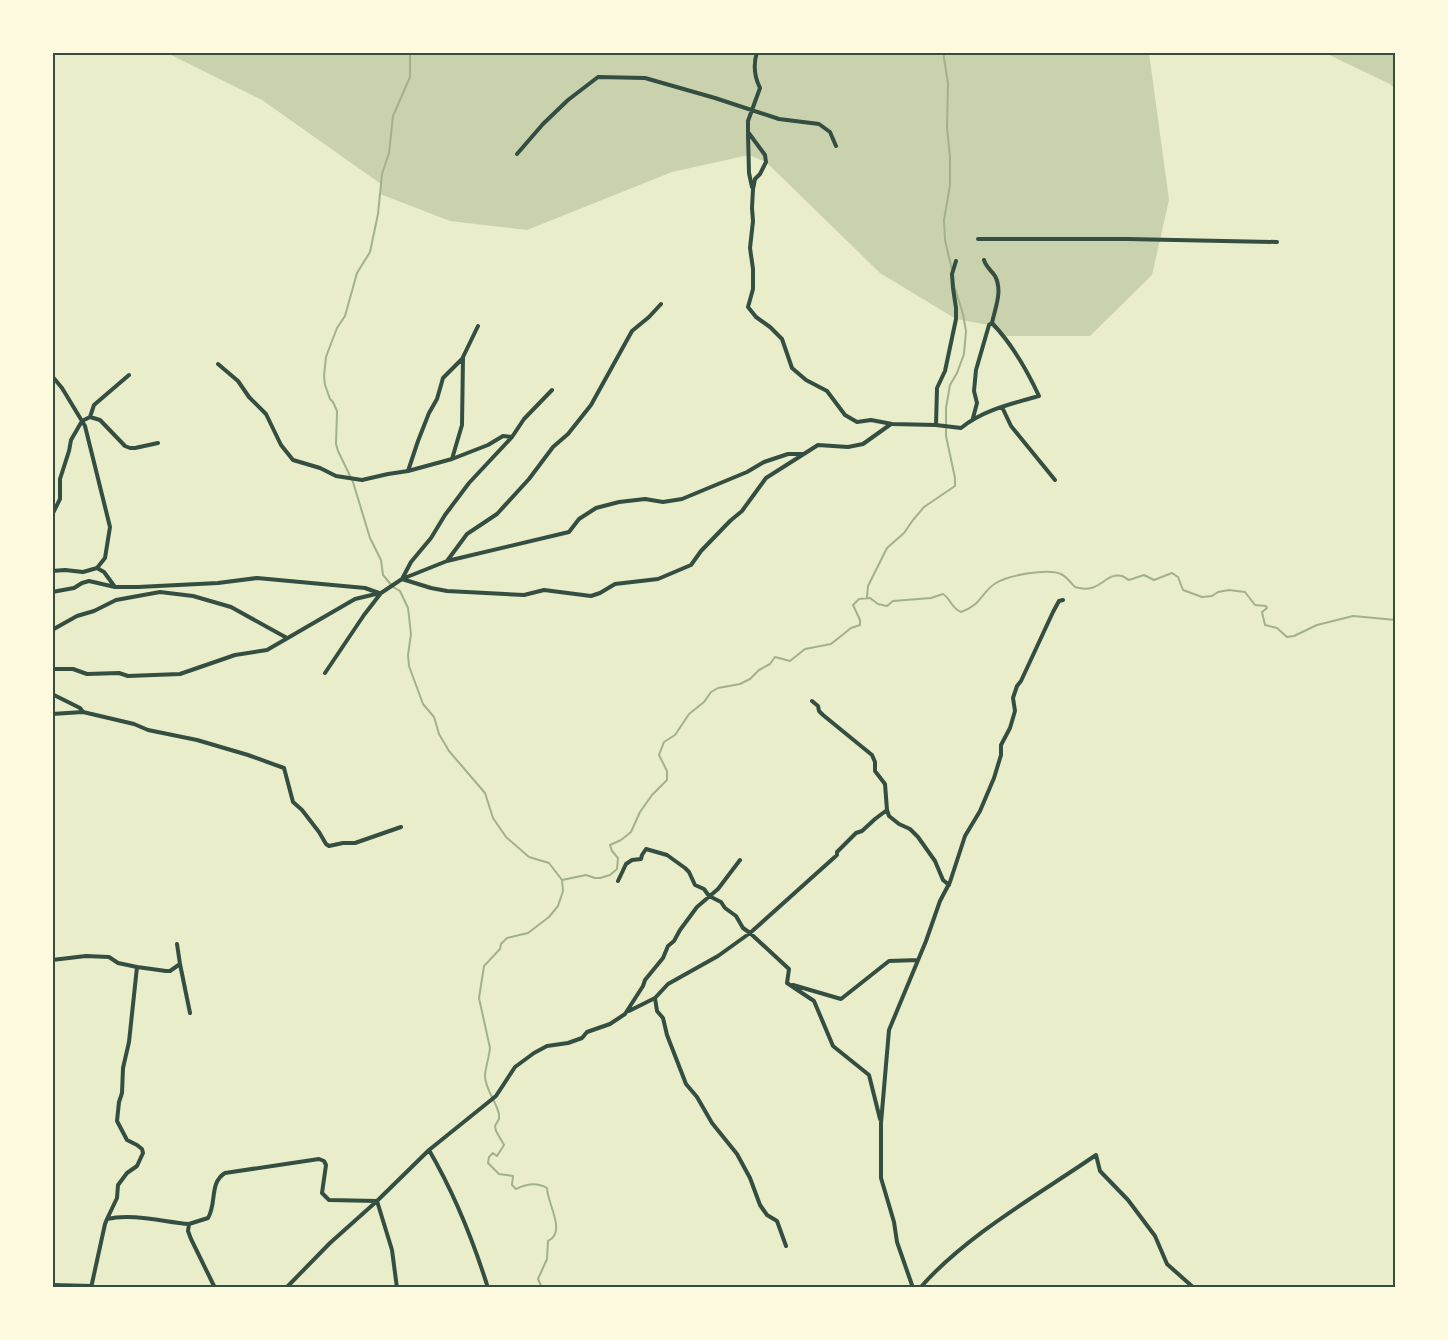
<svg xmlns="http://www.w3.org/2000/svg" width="1448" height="1340" font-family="'DM Sans',sans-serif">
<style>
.green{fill:#cad2ad}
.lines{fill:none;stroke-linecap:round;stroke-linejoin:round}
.stream{stroke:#a3b18a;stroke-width:2}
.minor{stroke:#344e41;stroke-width:4}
.neatline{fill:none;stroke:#344e41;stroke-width:2}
</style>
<rect width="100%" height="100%" fill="#e9edc9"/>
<!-- green -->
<path class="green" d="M167,53h982l20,147 -17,75 -62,61h-86l-15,-11 -33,-6 -76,-46 -114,-111 -17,-7 -77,17 -145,58 -77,-9 -70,-27 1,-10 -119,-84z
M1325,53h70v36l-5,-5z"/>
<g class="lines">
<!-- stream -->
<path class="stream" d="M410,52v25l-17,39 -4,37 -7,21 -4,40 -8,38 -13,21 -12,43 -8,12 -5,13 -6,16 -2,19 1,9 5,14 3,3 4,9 -1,33 2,7 15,31 17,56 11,22 2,15 10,12 7,4 8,17 3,26 -3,21 1,11 14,38 11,13 5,17 10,17 36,42 8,25 13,19 23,20 20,6 13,17 1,11 -5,15 -9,11 -21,16 -21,5 -6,6 -1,5 -16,17 -5,32 11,50c-1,10 -5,21 -5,28 0,13 11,25 14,38v5l-4,7 1,5 8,14 -7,11 -4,-3 -4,4 -1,6 11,11 14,2 -1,9 4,4c10,-5 21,-7 31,-1 0,15 20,44 1,53l-1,18 -9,20 4,9
M943,52l5,31 -1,45 3,29v28l-6,35 1,20 7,30
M867,597l1,-11 19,-38 17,-15 9,-13 11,-13 31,-21v-8l-9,-42v-28l4,-23 7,-12 7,-19 2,-23 -3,-17 -9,-29
M562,880l24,-5 9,3h5l10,-3 7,-6 1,-11 -6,-7 -2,-6 11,-5 10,-8 9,-20 12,-17 15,-15v-9l-8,-16 5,-13 11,-7 14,-21 15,-12 7,-10 7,-4 22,-4 10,-5 9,-9 11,-6 5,-7 15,4 15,-12 26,-5 20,-16 9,-3v-5l-7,-15 6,-6 11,-1 8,6 9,2 6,-5 38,-3 12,-4c8,5 8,14 18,18 21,-7 20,-20 35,-29 13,-8 52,-15 65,-9 6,3 9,8 14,13 26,8 29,-15 47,-11 3,1 5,3 7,4l15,-5 10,5 18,-7 6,4 5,13 19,7 10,-1 6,-4 11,-2 16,2 10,13 11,1 1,2 -5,4 3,13 12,3 10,9 7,-1 23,-11 36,-9 43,4"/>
<!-- minor -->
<path class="minor" d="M757,52c-4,13 -3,24 3,36l-12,33v11l17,23 1,7 -6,12 -5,5 -2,10 -1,19 1,13 -3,27 3,21v20l-5,18 8,10 14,10 12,12 10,29 14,12 21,11 18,24 12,7 14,-2 21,4 44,1 25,3c22,-18 50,-24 78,-32 -12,-26 -27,-52 -47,-73 3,-15 11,-32 3,-47 -4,-6 -9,-9 -11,-16
M748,134l1,39 3,14
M517,154l26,-30 25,-24 30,-23 47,1 70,20 64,21 40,5 11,8 6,14
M978,239h149l150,3
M218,364l20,17 11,16 17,17 15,31 12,15 27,8 16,8 26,4 26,-6 20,-3 44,-12 36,-14 15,-9 9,1
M52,376l10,12 23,38 25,101 -5,31 -8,10 -14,4 -18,-2 -13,1
M1002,407l9,19 44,54
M90,417l4,-12 35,-30
M973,418l4,-15 -3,-12 2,-21 13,-45 3,-2
M936,425l1,-37 8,-17 11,-52v-11l-3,-20 -1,-14 4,-13
M452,459l10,-34 1,-68 15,-31
M408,471l10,-30 11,-28 8,-14 6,-21 20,-20
M52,515l8,-16v-20l9,-28 2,-11 11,-19 8,-4 10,3 25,26 5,2h5l23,-5
M447,561l20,-27 30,-20 32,-35 24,-32 15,-13 23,-29 41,-74 17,-14 12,-13
M97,568l7,4 11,15h23l80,-4 39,-5 108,10 14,5
M402,579l29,9 16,3 77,4 20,-5 47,6 9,-3 15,-9 43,-5 33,-14 10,-14 29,-30 12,-10 24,-33 52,-33 30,2 15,-3 28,-20
M402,579l9,-17 20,-24 14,-23 24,-32 43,-46 12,-18 28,-29
M52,592l22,-4 8,-5 7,-2 26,6
M52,630l25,-14 17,-5 22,-11 44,-8 33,4 38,11 56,31
M52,669h21l14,5 32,-1 9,3 52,-2 55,-19 32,-5 88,-51 25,-6
M325,673l39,-58 17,-22 21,-14 45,-18 122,-29 10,-13 17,-11 23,-6 26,-3 18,3 19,-3 65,-27 17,-10 24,-8h16
M52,694l28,14 3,4
M812,701l6,5 1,5 4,4 49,40 3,7v9l10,13 2,26 2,6 10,8 11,5 8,8 17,24 8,19 6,5
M52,714l31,-2 51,12 14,6 49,10 51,15 36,13 9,34 9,8 17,22 7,12 3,2 14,-3h12l46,-16
M618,881l8,-17 6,-4 9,-1 1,-4 4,-6 21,6 18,13 4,4 6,13 9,4 5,7 12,6 4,6 11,8 7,12 7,5 87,-78v-3l19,-19 6,-2 13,-12 12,-9
M177,944l3,20
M52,960l34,-4 23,1 9,6 19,4
M793,985l48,14 48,-38 29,-1
M655,998l2,13 6,7 4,17 19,49 11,13 15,26 25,31 13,24 10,27 7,10 10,6 9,25
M629,1011l26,-13 13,-14 50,-28 32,-23 39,36 -2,14 27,18 19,45 36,29 11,44
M429,1150l67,-54 19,-29 19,-14 13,-7 21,-3 14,-5 5,-6 23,-8 15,-10 18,-28 2,-6 18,-22 5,-12 6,-5 6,-11 17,-23 21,-18 22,-29
M107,1219l10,-21 1,-13 9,-12 10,-7 6,-13 -1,-4 -5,-4 -10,-5 -10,-19 2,-19 3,-9 1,-25 6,-26 8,-75 29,4h4l10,-7 10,49
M189,1224l19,-6c9,-15 1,-35 17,-45l94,-14 5,2 2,4 -4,28 7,7 48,1 52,-51c25,43 44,90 59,138
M52,1285l40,1
M91,1288l14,-64 2,-5c25,-6 57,3 82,5l-1,7 3,8 24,49
M286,1288l44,-45 47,-42 15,49 5,38
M913,1288l-16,-46 -3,-20 -13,-44v-55l8,-93 37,-89 14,-40 10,-19 15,-46 15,-25 14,-33 7,-23v-10l9,-17 5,-17 -2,-13 4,-12 4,-5 32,-69 6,-11 4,-1
M920,1288c46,-53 118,-93 176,-133l4,16 28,29 27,36 12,28 27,24"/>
</g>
<!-- border -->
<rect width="1448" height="1340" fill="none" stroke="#fefae0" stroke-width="108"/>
<rect x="54" y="54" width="1340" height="1232" class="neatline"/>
</svg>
